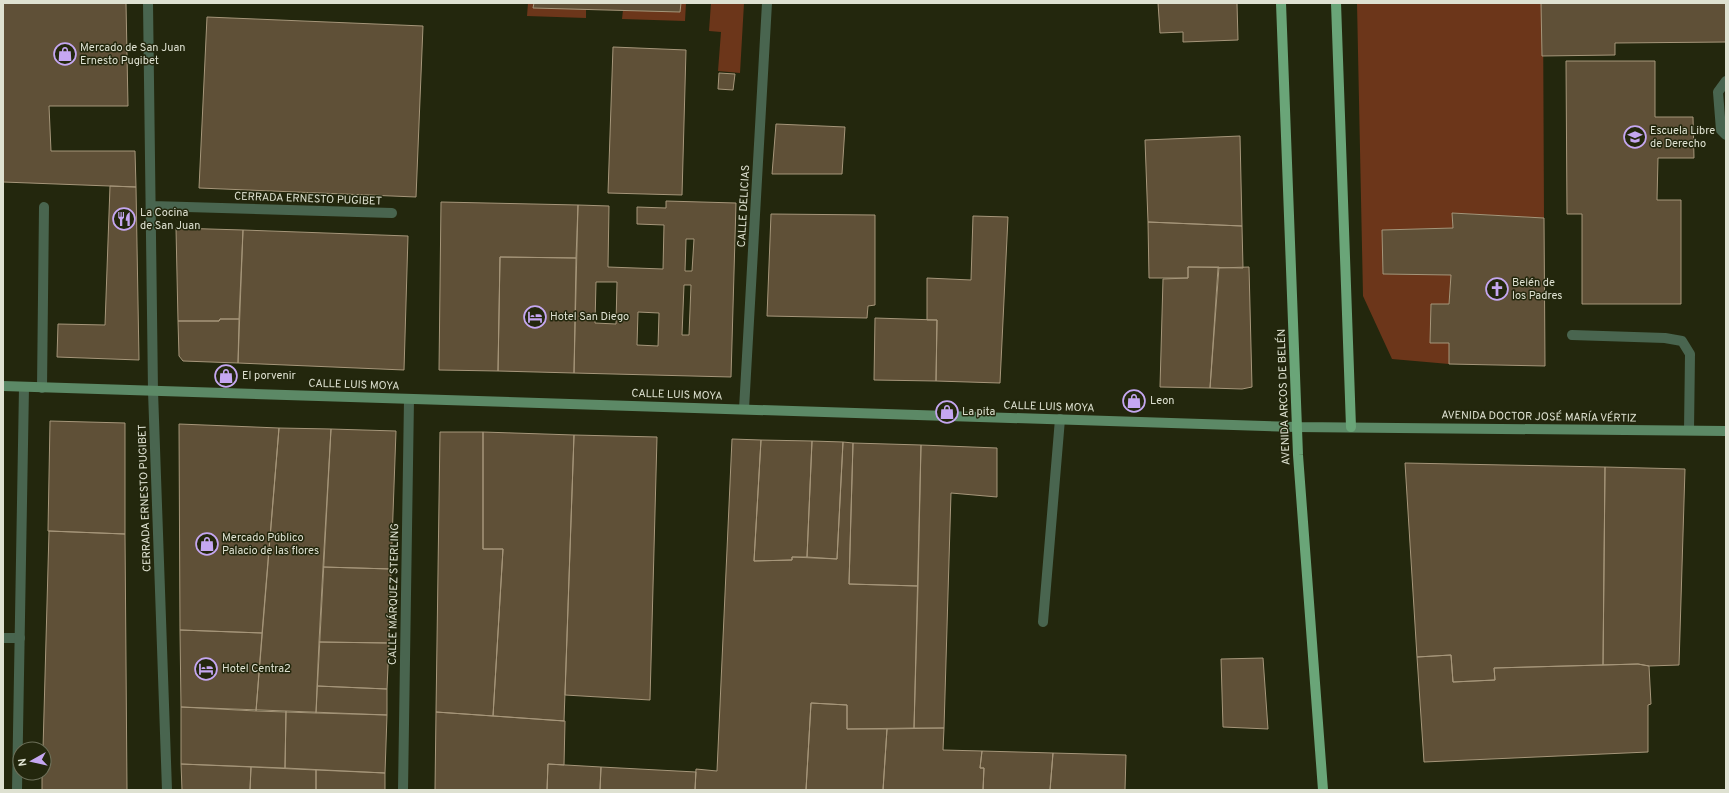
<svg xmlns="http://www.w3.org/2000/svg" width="1729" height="793" font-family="Overpass,sans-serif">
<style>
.green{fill:#6c361a}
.building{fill:#5f5037;stroke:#a6967a;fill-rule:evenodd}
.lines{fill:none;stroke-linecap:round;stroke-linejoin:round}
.lane{stroke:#49654f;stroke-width:10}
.street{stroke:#49654f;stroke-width:10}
.secondary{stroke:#5c8966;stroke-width:10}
.primary{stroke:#6aa578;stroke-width:10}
.labels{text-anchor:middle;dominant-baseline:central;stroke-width:3;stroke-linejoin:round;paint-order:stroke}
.poi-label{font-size:11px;fill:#dee1d1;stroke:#23270d;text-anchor:start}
.street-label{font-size:11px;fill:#dee1d1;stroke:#23270d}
</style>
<rect width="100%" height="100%" fill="#23270d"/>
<!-- green -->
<path class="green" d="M528,3h6l-1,4 53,2v9l-59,-2z
M681,3h5l-1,18 -63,-2 1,-9 57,2z
M711,3h33l-4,70 -22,-2 3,-39 -12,-1z
M1357,3h186l1,215 -92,-5 1,15 -71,2 1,44 68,1 -2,29 -18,1 -1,38h19v21l-57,-5 -29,-63z"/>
<!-- building -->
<path class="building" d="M3,3h123l2,103h-79l2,45h84l1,36 -133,-5z
M534,3h147l-1,9 -147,-4z
M1158,3h79l1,37 -55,2v-10l-23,1z
M1541,3h185v39l-111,1v12l-73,1z
M207,17l216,9 -7,171 -217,-9z
M613,47l73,3 -4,145 -74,-2z
M1566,61h89v56h38l1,41h-36l-1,42h24v104h-99v-90h-15z
M719,73l16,1 -2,16 -15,-1z
M776,124l69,3 -3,47h-70z
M1240,136l2,90 -94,-4 -3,-82z
M110,186l26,1 3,173 -82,-3 1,-33 47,1z
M666,201l70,2 -5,174 -157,-4 4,-168 31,1 -1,61 55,2 1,-44 -27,-1v-17l29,1zM686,239h8l-2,32h-7zM596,282h21l-1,42 -21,-1zM684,285h7l-2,50h-7zM638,312l21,1 -1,33 -21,-1z
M441,202l137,3 -2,53 -76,-1 -2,114 -59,-1z
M1452,213l92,5 1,148 -96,-2v-21h-19l1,-39h18l2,-29 -68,-1 -1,-44 71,-2z
M771,214l104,1v90l-7,1 -1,12 -100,-2z
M973,216l35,1 -8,166 -64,-2 1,-61h-10v-42l44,2z
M1148,222l94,4 1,42 -55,-1v11h-39z
M176,228l67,2 -4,89h-19l-1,2h-41z
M243,230l165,6 -4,134 -166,-7z
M500,257l76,1 -2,115 -76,-2z
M1188,267h31l-9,121 -50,-1 3,-108 25,-1z
M1249,267l3,120 -10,2 -32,-1 8,-120z
M875,318l62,2 -1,61 -62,-1z
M220,319h19l-1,44 -55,-2 -4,-5 -1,-35h41z
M50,421l75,2v111l-77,-3z
M179,424l100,4 -17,205 -82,-3z
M279,428l52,1 -15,284 -60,-2z
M331,429l65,2 -5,138 -68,-2z
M440,432h43v117h20l-10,167 -57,-4z
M483,432l91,3 -10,286 -71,-5 10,-167h-20z
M574,435l83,2 -7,263 -85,-5z
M732,439l29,1 -7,121 38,-1v-3l45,2 6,-117 10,1 -4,141 69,2 -4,142 -67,1v-24l-36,-2 -5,87h-111l1,-21 21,2z
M761,440l51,1 -5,116h-15v3l-38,1z
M812,441l31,1 -6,117 -30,-2z
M853,443l68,2 -3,141 -69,-2z
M921,445l76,3v49l-46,-4 -7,235h-30z
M1405,463l200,4 -2,198 -109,3 1,12 -42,2 -2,-27 -34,2z
M1605,467l80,2 -6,196 -30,1 -11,-2 -35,1z
M49,531l76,3 2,256h-85v-17h2l-1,-24z
M323,567l68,2 -2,74 -70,-1z
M180,630l82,3 -6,78 -75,-4z
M319,642l70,1 -2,46 -70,-3z
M1451,655l2,27 42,-2 -1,-12 144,-4 11,2 2,38 -3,1v47l-224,10 -7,-105z
M1263,658l5,71 -45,-2 -2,-68z
M317,686l70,3v26l-71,-2z
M811,703l36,2v24h40l-4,61h-77z
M181,707l105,4 -1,57 -104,-4z
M286,711l101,4 -2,58 -100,-5z
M436,712l129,9 -1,44 -16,-1 -1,26h-112z
M944,728l-1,22 39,1 -2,17h4l-1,22h-100l4,-61z
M982,751l71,2 -3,37h-67l1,-22h-4z
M1053,753l73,2 -1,35h-75z
M181,764l70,3 -1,23h-68z
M548,764l53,3 -1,23h-53z
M251,767l65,3v20h-66z
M601,767l95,5 -1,18h-95z
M316,770l69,3v17h-69z"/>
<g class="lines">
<!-- lane -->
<path class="lane" d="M1726,81l-8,11 3,38 5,5
M1572,335l93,3 17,3 8,13 -1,76
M42,388l2,-181
M3,638h17"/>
<!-- street -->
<path class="street" d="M148,3l5,388 14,399
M152,206l240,7
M744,409l23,-406
M1043,622l17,-203
M17,790l7,-403
M403,790l6,-391"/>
<!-- secondary -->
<path class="secondary" d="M3,386l1293,41 430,4"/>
<!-- primary -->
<path class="primary" d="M1281,3l17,452 25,335
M1336,3l15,424"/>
</g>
<!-- icons -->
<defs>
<g id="shop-ring" transform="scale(1.15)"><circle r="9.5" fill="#23270d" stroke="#c5a7f1" stroke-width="1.5"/><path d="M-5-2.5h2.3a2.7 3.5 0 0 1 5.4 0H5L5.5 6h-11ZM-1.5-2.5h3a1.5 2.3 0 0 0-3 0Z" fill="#c5a7f1"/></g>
<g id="school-ring" transform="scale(1.15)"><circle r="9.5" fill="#23270d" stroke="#c5a7f1" stroke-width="1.5"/><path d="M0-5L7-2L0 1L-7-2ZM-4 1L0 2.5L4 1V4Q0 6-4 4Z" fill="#c5a7f1"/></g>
<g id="restaurant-ring" transform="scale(1.15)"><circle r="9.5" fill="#23270d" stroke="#c5a7f1" stroke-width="1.5"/><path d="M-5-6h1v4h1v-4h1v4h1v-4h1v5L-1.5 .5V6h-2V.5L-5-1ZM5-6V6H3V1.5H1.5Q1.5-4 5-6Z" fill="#c5a7f1"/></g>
<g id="church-ring" transform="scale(1.15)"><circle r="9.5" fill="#23270d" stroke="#c5a7f1" stroke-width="1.5"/><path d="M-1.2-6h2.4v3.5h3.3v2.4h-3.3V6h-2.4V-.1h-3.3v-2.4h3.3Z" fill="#c5a7f1"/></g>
<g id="hotel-ring" transform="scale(1.15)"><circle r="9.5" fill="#23270d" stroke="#c5a7f1" stroke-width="1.5"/><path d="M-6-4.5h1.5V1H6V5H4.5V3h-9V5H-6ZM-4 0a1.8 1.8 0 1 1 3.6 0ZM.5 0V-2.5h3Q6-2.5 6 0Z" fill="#c5a7f1"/></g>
</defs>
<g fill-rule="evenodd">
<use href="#shop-ring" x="65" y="54"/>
<use href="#school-ring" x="1635" y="137"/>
<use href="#restaurant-ring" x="124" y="219"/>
<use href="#church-ring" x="1497" y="289"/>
<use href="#hotel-ring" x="535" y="317"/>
<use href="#shop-ring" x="226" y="376"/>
<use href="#shop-ring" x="1134" y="401"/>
<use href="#shop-ring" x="947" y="412"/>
<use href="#shop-ring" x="207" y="544"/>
<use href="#hotel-ring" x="206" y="669"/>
</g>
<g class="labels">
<!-- poi labels -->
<g class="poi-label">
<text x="80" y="48">Mercado de San Juan<tspan x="80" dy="13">Ernesto Pugibet</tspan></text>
<text x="1650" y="131">Escuela Libre<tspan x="1650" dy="13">de Derecho</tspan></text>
<text x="140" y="213">La Cocina<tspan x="140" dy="13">de San Juan</tspan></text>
<text x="1512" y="283">Belén de<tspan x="1512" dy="13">los Padres</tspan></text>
<text x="550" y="317">Hotel San Diego</text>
<text x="242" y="376">El porvenir</text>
<text x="1150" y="401">Leon</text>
<text x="962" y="412">La pita</text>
<text x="222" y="538">Mercado Público<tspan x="222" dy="13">Palacio de las flores</tspan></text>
<text x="222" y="669">Hotel Centra2</text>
</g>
<!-- street labels -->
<g class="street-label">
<text transform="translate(308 199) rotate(2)">CERRADA ERNESTO PUGIBET</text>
<text transform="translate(744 206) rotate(-87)">CALLE DELICIAS</text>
<text transform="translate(354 385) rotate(2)">CALLE LUIS MOYA</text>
<text transform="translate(677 395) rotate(2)">CALLE LUIS MOYA</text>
<text transform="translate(1284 397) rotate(-92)">AVENIDA ARCOS DE BELÉN</text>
<text transform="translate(1049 407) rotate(2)">CALLE LUIS MOYA</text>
<text transform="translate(1539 417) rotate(1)">AVENIDA DOCTOR JOSÉ MARÍA VÉRTIZ</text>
<text transform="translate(145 498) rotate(-92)">CERRADA ERNESTO PUGIBET</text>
<text transform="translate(394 594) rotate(-89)">CALLE MÁRQUEZ STERLING</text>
</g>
</g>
<!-- border -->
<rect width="1729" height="793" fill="none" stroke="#dee1d1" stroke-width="8"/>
<!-- north arrow -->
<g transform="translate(32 761) rotate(262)"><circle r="19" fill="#23270d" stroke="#6e715b"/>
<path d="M0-3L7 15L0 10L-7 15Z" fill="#c5a7f1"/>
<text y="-6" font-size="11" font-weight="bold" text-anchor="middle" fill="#dee1d1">N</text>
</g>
</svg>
